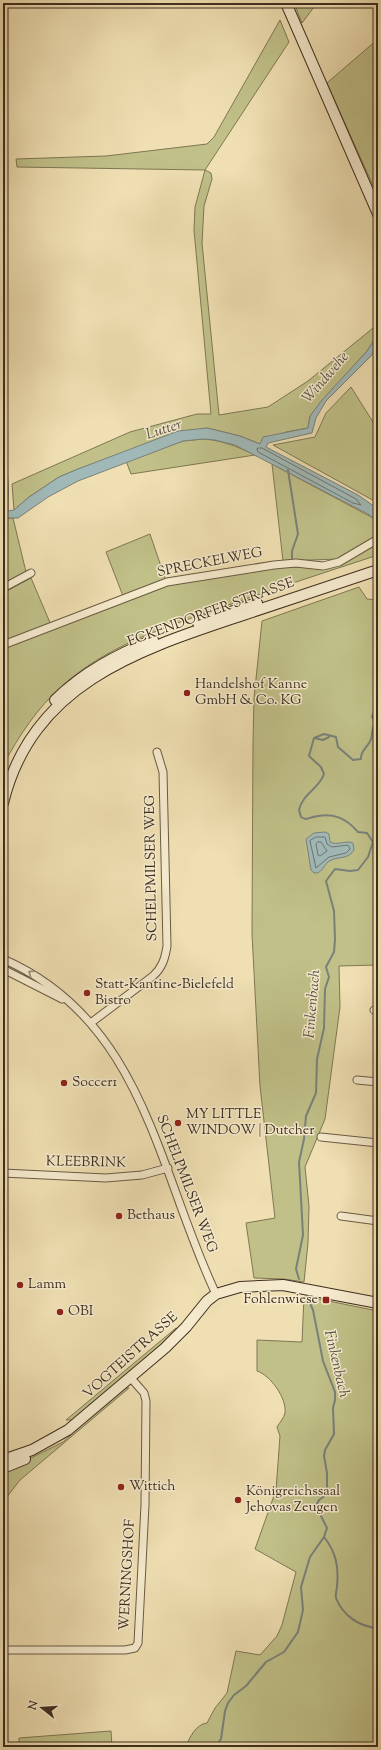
<svg xmlns="http://www.w3.org/2000/svg" width="381" height="1750" font-family="'Sorts Mill Goudy',serif">
<style>
.green{fill:#c0c088;stroke:#7f7754}
.water{fill:#a0b9b8;stroke:#79817b}
.lines{fill:none;stroke-linecap:round;stroke-linejoin:round}
.shore{stroke:#6f746c;stroke-width:1}
.stream{stroke:#79817b;stroke-width:2}
.street-casing{stroke:#6a5a44;stroke-width:9}
.secondary-casing{stroke:#3e2e1f;stroke-width:12}
.street{stroke:#f5eacd;stroke-width:7}
.secondary{stroke:#f5eacd;stroke-width:10}
.oneway{stroke:#9a8c76}
.poi-dot{fill:#8f2418;stroke:#f5eacd;stroke-width:1.5}
.labels{text-anchor:middle;dominant-baseline:central;stroke-width:3;stroke-linejoin:round;paint-order:stroke}
.street-label{font-size:14px;fill:#3e2e1f;stroke:#f5eacd}
.poi-label{font-size:14px;fill:#3e2e1f;stroke:#f5eacd;text-anchor:start}
.water-label{font-size:15px;font-style:italic;fill:#565145;stroke:#f5eacd}
</style>
<rect width="100%" height="100%" fill="#efdfb2"/>
<filter id="stains"><feTurbulence type="fractalNoise" baseFrequency=".005" numOctaves="4"/><feColorMatrix values="0 0 0 0 .2 0 0 0 0 .09 0 0 0 0 .02 0 0 0 .5 -.17"/></filter>
<radialGradient id="worn" r=".72"><stop offset=".6" stop-color="#630" stop-opacity="0"/><stop offset="1" stop-color="#630" stop-opacity=".3"/></radialGradient>
<!-- green -->
<path class="green" d="M294,3h23l-15,20z
M280,20l9,22 -84,128 6,3 1,6 -8,27 -2,37 17,172 49,-8 40,-26 70,-57v10l-11,17 -57,65 -2,12 -22,4 -26,12 -20,-8 -33,-8 -129,41 -19,8 -30,20 -15,13 -2,-26 118,-52 67,-18h14l-17,-184 1,-23 10,-37 -188,-3 -1,-8 90,-3 101,-12 7,-7z
M378,39v158l-51,-114z
M351,387l27,43v73l-105,-58 42,-8 11,-24z
M203,439c19,1 35,8 52,16l-124,19 -5,-13 57,-20z
M3,459c7,16 5,33 5,51l-5,2z
M272,464l101,54 5,4v13l-40,24 -55,2z
M8,518h5l13,54 -23,13v-64z
M150,534l16,47 -43,15 -17,-44z
M378,543v12c-55,18 -110,36 -164,55 -53,19 -109,37 -152,76 -25,22 -43,50 -59,79v-119l151,-58 112,-20 29,-1 30,2z
M31,578l20,47 -48,19v-51z
M359,587l8,12 11,1v365l-39,1 1,41 -15,112 -20,48 4,39 -1,37 -4,39 -20,-3 -30,-1 -8,-55 29,-5 -15,-132 -8,-152 1,-192 1,-44 8,-77z
M304,1296l74,15v436h-192c3,-9 10,-23 21,-24l8,-15 12,-15 9,-42 24,4 17,-19 5,-11 14,-53 -41,-23 21,-59 4,-54 -3,-9c3,-5 7,-9 8,-14 2,-15 -15,-38 -28,-42v-31l45,2z
M176,1328l3,2 -104,90h-9z
M123,1388h6l-109,92 -17,22v-30l60,-30z
M111,1731l1,16h-93v-9z"/>
<!-- water -->
<path class="water" d="M378,334v11l-7,11 -45,45 -10,17 -4,15 -44,10 -2,4 92,48 20,14v13l-10,-8 -133,-69 -20,-5 -12,-1 -20,2 -105,40 -30,16 -30,21h-10l-5,3v-9l11,-2 15,-13 30,-20 19,-8 100,-38 29,-3 33,8 20,8 3,-7 45,-9 2,-12 12,-16 45,-49z
M325,832l4,2 1,8c7,4 15,-2 23,1l1,7c-7,11 -17,5 -26,12 -5,4 -6,12 -14,11l-3,-3 -5,-31 8,-6z"/>
<g class="lines">
<!-- shore -->
<path class="shore" d="M259,448h3l94,51 5,6 -8,-2 -95,-51 -1,-3z
M316,837h9l2,7 5,3 16,-2 2,4 -4,4 -17,4 -13,11 -6,-27z
M318,842h3l6,9 -7,5 -2,-1 -2,-11z"/>
<!-- stream -->
<path class="stream" d="M288,470l10,64 -6,17v8
M314,738l9,2 6,-3
M299,1279l-3,-10 7,-34 -4,-73 5,-23 2,-23 10,-23 1,-34 7,-31 1,-39 4,-12 -3,-10 8,-15 1,-13 -1,-28 -8,-30 9,-12 15,2 8,-1 10,-13 5,-15 -6,-9 -9,-1c-12,-14 -25,-20 -45,-15 -6,2 -7,3 -12,0l-2,-7c4,-17 20,-21 25,-36l-3,-7 -12,-11 5,-18 10,-4 12,3 2,10 15,13 8,-1c-1,-8 8,-13 10,-20 2,-7 0,-11 5,-16l-4,-6 6,-18
M324,1537c12,15 15,30 13,49 0,4 -2,8 -1,12 7,18 24,29 42,30
M215,1747l6,-8 4,-28 3,-8 6,-8 12,-9 20,-24 18,-10 14,-20 5,-22 -2,-23 9,-30 14,-20 3,-9 -11,-22 3,-6 7,-5 1,-4v-18l-3,-17 1,-6 9,-16 -1,-26 2,-8v-8l-12,-31 -10,-51 -5,-11"/>
<!-- street casing -->
<g class="street-casing">
<path id="street" d="M3,588l28,-15
M3,645l164,-63 107,-17 22,-2 27,3 16,-4 39,-23
M3,959c141,61 155,213 213,335
M3,969l59,30
M374,1010l4,1
M92,1022l61,-46c9,-8 12,-17 14,-30l-4,-174 -6,-20
M357,1080l21,2
M321,1137l57,6
M3,1173l103,5 36,-3 26,-7
M341,1216l37,5
M3,1650h122l10,-2 3,-5 7,-138 1,-104 -2,-8 -14,-16"/>
</g>
<!-- secondary casing -->
<g class="secondary-casing">
<path id="secondary" d="M286,3l92,211
M198,623l59,-20
M55,700c29,-28 61,-45 98,-60
M3,803c29,-118 132,-152 234,-186 47,-16 94,-31 141,-47
M3,1460l29,-10 36,-20 97,-82 21,-21 21,-26 9,-7 24,-7 43,-2 95,18
M3,1468l22,-9"/>
</g>
<!-- street -->
<use href="#street" class="street"/>
<!-- secondary -->
<use href="#secondary" class="secondary"/>
</g>
<!-- one-way arrows -->
<defs><path id="oneway-chevron" d="M-2-3.5L2.5 0L-2 3.5" fill="none" stroke-width="1.6" stroke-linecap="round" stroke-linejoin="round"/></defs>
<use class="oneway" href="#oneway-chevron" transform="translate(31 973) rotate(-147)"/>
<!-- markers -->
<g class="poi-dot">
<circle cx="187" cy="693" r="4"/>
<circle cx="87" cy="993" r="4"/>
<circle cx="64" cy="1083" r="4"/>
<circle cx="178" cy="1123" r="4"/>
<circle cx="119" cy="1216" r="4"/>
<circle cx="20" cy="1285" r="4"/>
<rect x="322" y="1296" width="8" height="8" rx="2"/>
<circle cx="60" cy="1312" r="4"/>
<circle cx="121" cy="1487" r="4"/>
<circle cx="238" cy="1500" r="4"/>
</g>
<g class="labels">
<!-- street labels -->
<g class="street-label">
<text transform="translate(210 563) rotate(-11)">SPRECKELWEG</text>
<text transform="translate(211 613) rotate(-20)">ECKENDORFER STRASSE</text>
<text transform="translate(152 868) rotate(-91)">SCHELPMILSER WEG</text>
<text transform="translate(86 1163) rotate(1)">KLEEBRINK</text>
<text transform="translate(186 1184) rotate(69)">SCHELPMILSER WEG</text>
<text transform="translate(131 1356) rotate(-42)">VOGTEISTRASSE</text>
<text transform="translate(128 1575) rotate(-87)">WERNINGSHOF</text>
</g>
<!-- poi labels -->
<g class="poi-label">
<text x="195" y="685">Handelshof Kanne<tspan x="195" dy="16">GmbH &amp; Co. KG</tspan></text>
<text x="95" y="985">Statt-Kantine-Bielefeld<tspan x="95" dy="16">Bistro</tspan></text>
<text x="72" y="1083">Soccer1</text>
<text x="186" y="1115">MY LITTLE<tspan x="186" dy="16">WINDOW | Dutcher</tspan></text>
<text x="127" y="1216">Bethaus</text>
<text x="28" y="1285">Lamm</text>
<text x="318" y="1300" text-anchor="end">Fohlenwiese</text>
<text x="68" y="1312">OBI</text>
<text x="129" y="1487">Wittich</text>
<text x="246" y="1492">Königreichssaal<tspan x="246" dy="16">Jehovas Zeugen</tspan></text>
</g>
<!-- water labels -->
<g class="water-label">
<text transform="translate(326 378) rotate(-49)">Windwehe</text>
<text transform="translate(164 430) rotate(-18)">Lutter</text>
<text transform="translate(313 1004) rotate(-85)">Finkenbach</text>
<text transform="translate(336 1364) rotate(77)">Finkenbach</text>
</g>
</g>
<!-- margin -->
<rect width="381" height="1750" fill="none" stroke="#efdfb2" stroke-width="16"/>
<rect x="4" y="4" width="373" height="1742" fill="none" stroke="#3e2e1f" stroke-width="2"/>
<rect x="8" y="8" width="365" height="1734" fill="none" stroke="#3e2e1f"/>
<!-- north arrow -->
<g transform="translate(42 1708) rotate(287)" stroke="#f5eacd" stroke-width="3" paint-order="stroke">
<path d="M0-3L7 15L0 10L-7 15Z" fill="#3e2e1f"/>
<text y="-6" font-size="11" font-weight="bold" text-anchor="middle" fill="#3e2e1f">N</text>
</g>
<rect width="100%" height="100%" filter="url(#stains)"/>
<rect width="100%" height="100%" fill="url(#worn)"/>
</svg>
